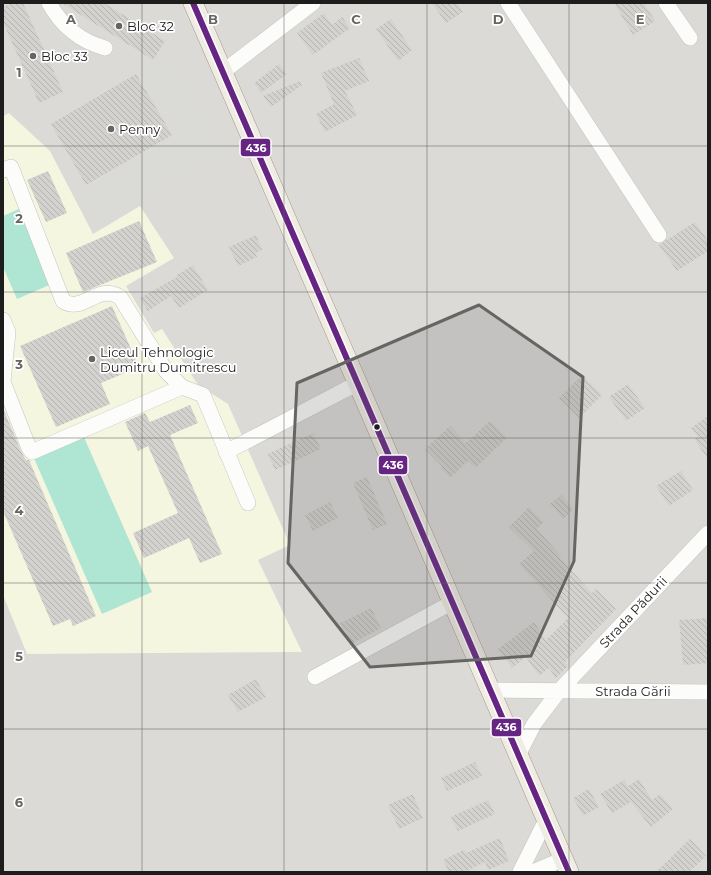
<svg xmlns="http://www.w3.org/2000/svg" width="711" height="875" font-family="Montserrat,sans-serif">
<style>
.residential{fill:#dbdad7}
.education{fill:#f4f6e0}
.pitch{fill:#afe6d3}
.parking{fill:#dadad7}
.building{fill:url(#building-back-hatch)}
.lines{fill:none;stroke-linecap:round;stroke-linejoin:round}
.minor-casing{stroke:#c4c4c1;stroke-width:16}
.major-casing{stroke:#a29b82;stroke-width:20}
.minor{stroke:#fcfcfb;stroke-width:15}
.major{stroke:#f0ece3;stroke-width:19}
.bus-1-casing{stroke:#fff;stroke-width:9}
.bus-1{stroke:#662483;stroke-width:6}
.marked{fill:#656563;fill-opacity:0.2;stroke:#656563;stroke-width:3;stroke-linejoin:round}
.grid{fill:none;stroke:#656563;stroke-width:1;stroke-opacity:0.55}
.poi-dot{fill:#656563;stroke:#fff;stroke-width:1.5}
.bus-dot{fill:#1d1d1d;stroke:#fff;stroke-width:1.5}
.labels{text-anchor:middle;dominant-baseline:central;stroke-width:3.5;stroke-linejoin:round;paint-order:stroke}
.poi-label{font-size:13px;fill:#1d1d1d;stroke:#fff;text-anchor:start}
.street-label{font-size:13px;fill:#1d1d1d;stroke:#fff}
.grid-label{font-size:13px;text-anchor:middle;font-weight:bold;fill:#656563;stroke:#fff;stroke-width:3.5;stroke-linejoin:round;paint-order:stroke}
.line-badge{stroke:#fff;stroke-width:1.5}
.badge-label{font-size:11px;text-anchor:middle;font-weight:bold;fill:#fff}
</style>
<defs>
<pattern id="building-back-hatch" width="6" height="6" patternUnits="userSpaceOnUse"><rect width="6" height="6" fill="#d4d2ce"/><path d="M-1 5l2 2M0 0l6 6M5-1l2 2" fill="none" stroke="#b6b4b0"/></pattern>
</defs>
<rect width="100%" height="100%" fill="#ecebe5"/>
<!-- residential -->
<path class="residential" d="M3,3h705v869h-705z"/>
<!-- education -->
<path class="education" d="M9,113l41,38 43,83 47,-28 34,52 -48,28 28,47 8,-4 36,56 30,19 62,141 -32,15 44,92 -275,2 -24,-59v-479z"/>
<!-- pitch -->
<path class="pitch" d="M21,208l33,75 -37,16 -14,-32v-51z
M83,435l69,157 -50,22 -69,-158z"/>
<!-- parking -->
<path class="parking" d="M173,55l50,95 -128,79 -19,-35 103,-59 -38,-62z"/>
<!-- building -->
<path class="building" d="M11,3h12l40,89 -24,11 -36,-81v-15z
M62,3h42l61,38 -12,19z
M432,3h25l6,9 -17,11z
M614,3h30l11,18 -22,14z
M324,13l8,12 10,-8 8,11 -37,27 -16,-22z
M391,19l21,31 -14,11 -22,-32z
M359,58l10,23 -24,10 12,24 -32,17 -9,-18 18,-10 -13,-31z
M279,64l8,10 -26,19 -7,-10z
M136,74l36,61 -86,50 -35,-61z
M300,81l2,4 -31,22 -8,-11z
M48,171l19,42 -21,9 -19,-42z
M139,221l18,41 -74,30 -17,-39z
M695,222l13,19v10l-31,20 -18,-26z
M256,235l6,15 -7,3 2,4 -19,9 -9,-19z
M193,265l15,25 -29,18 -8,-12 -23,15 -8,-13 37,-21v-2z
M112,306l27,61 -38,16 9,21 -54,23 -36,-81z
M582,375l20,20 -23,23 -20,-20z
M628,384l17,24 -19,13 -17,-24z
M190,405l8,18 -28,12 52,119 -22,9 -11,-25 -45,20 -11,-25 45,-20 -30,-67 -10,5 -13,-29 20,-9 5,9z
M3,408l18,43 5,9h3l67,156 -23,10 -3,-7 -17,7 -50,-115z
M708,416v43l-14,-20 4,-2 -7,-9z
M490,421l17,17 -32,30 -7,-7 -18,17 -10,-10 2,-2 -17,-17 25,-23 16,17z
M313,433l8,16 -46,21 -7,-16z
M681,471l12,19 -24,16 -13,-20z
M367,477l20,47 -14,6 -20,-47z
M561,495l13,14 -11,10 -13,-15z
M330,502l8,16 -25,13 -8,-16z
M529,507l15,15 -7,7 24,27 -2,1 33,36 4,-4 20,20 -51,53 3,4 -12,12 -7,-10 -10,8 -13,-19 -14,11 -14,-19 36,-27 12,18 22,-22 -49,-54 15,-13 -25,-24z
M371,608l10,20 -30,16 -11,-21z
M708,618v45l-25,2 -4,-45z
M256,679l10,18 -28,15 -10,-17z
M475,762l7,14 -35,15 -6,-13z
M639,779l13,21 8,-6 13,15 -22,18 -20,-25 -19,11 -12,-19 24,-14 4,6z
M589,789l10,18 -16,9 -10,-18z
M413,794l10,24 -24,11 -11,-24z
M488,800l7,14 -37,17 -7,-14z
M500,838l9,23 -21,9 -3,-8 -20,10h-16l-6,-12 21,-10 2,3z
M690,839l16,17 -17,16h-33z"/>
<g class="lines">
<!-- minor casing -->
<g class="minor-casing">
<path id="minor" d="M49,3c13,24 31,38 56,45
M508,3l151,232
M666,3l24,35
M224,71l89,-68
M3,170l8,-3 52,134c20,13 34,-18 57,-4l46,74 16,16 21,8 45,108
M3,320l5,12 -5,50 26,66 3,4 150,-65
M226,452l132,-69
M315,677l138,-75
M491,690l217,2
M518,755l16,-31 25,-33 149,-158
M520,872l26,-52
M533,872l31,-13"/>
</g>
<!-- major casing -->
<g class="major-casing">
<path id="major" d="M193,3l376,869"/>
</g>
<!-- minor -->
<use href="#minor" class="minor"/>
<!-- major -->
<use href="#major" class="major"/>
<!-- bus-1 casing -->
<g class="bus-1-casing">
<path id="bus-1" d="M193,3l376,869"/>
</g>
<!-- bus-1 -->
<use href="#bus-1" class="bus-1"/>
</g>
<!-- marked area -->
<path class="marked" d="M479,305l104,72 -9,184 -43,95 -161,11 -82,-104 9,-180z"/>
<!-- grid -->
<path class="grid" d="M142,3v869M284,3v869M427,3v869M569,3v869M3,146h705M3,292h705M3,438h705M3,583h705M3,729h705"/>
<!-- markers -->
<g class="poi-dot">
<circle cx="119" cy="26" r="4"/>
<circle cx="33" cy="56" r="4"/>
<circle cx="111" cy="129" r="4"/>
<circle cx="92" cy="359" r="4"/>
</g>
<circle class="bus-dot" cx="377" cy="427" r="3.5"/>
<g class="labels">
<!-- poi labels -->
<g class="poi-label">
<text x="127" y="26">Bloc 32</text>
<text x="41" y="56">Bloc 33</text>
<text x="119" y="129">Penny</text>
<text x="100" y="352">Liceul Tehnologic<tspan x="100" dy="15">Dumitru Dumitrescu</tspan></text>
</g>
<!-- street labels -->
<g class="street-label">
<text transform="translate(633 612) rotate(-47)">Strada Pădurii</text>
<text x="633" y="691">Strada Gării</text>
</g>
</g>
<g class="grid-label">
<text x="71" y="24">A</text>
<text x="213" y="24">B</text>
<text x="356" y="24">C</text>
<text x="498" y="24">D</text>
<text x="640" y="24">E</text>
<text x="19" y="77">1</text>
<text x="19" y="223">2</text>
<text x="19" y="369">3</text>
<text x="19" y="515">4</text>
<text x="19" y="661">5</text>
<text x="19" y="807">6</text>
</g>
<g class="line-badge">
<rect x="240" y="138" width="31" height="19" rx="4" fill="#662483"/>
<rect x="378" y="455" width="30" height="20" rx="4" fill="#662483"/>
<rect x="491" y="718" width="31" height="19" rx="4" fill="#662483"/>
</g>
<g class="badge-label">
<text x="256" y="152">436</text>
<text x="393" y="469">436</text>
<text x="506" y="731">436</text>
</g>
<!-- border -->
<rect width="711" height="875" fill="none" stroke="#1d1d1d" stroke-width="8"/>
</svg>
